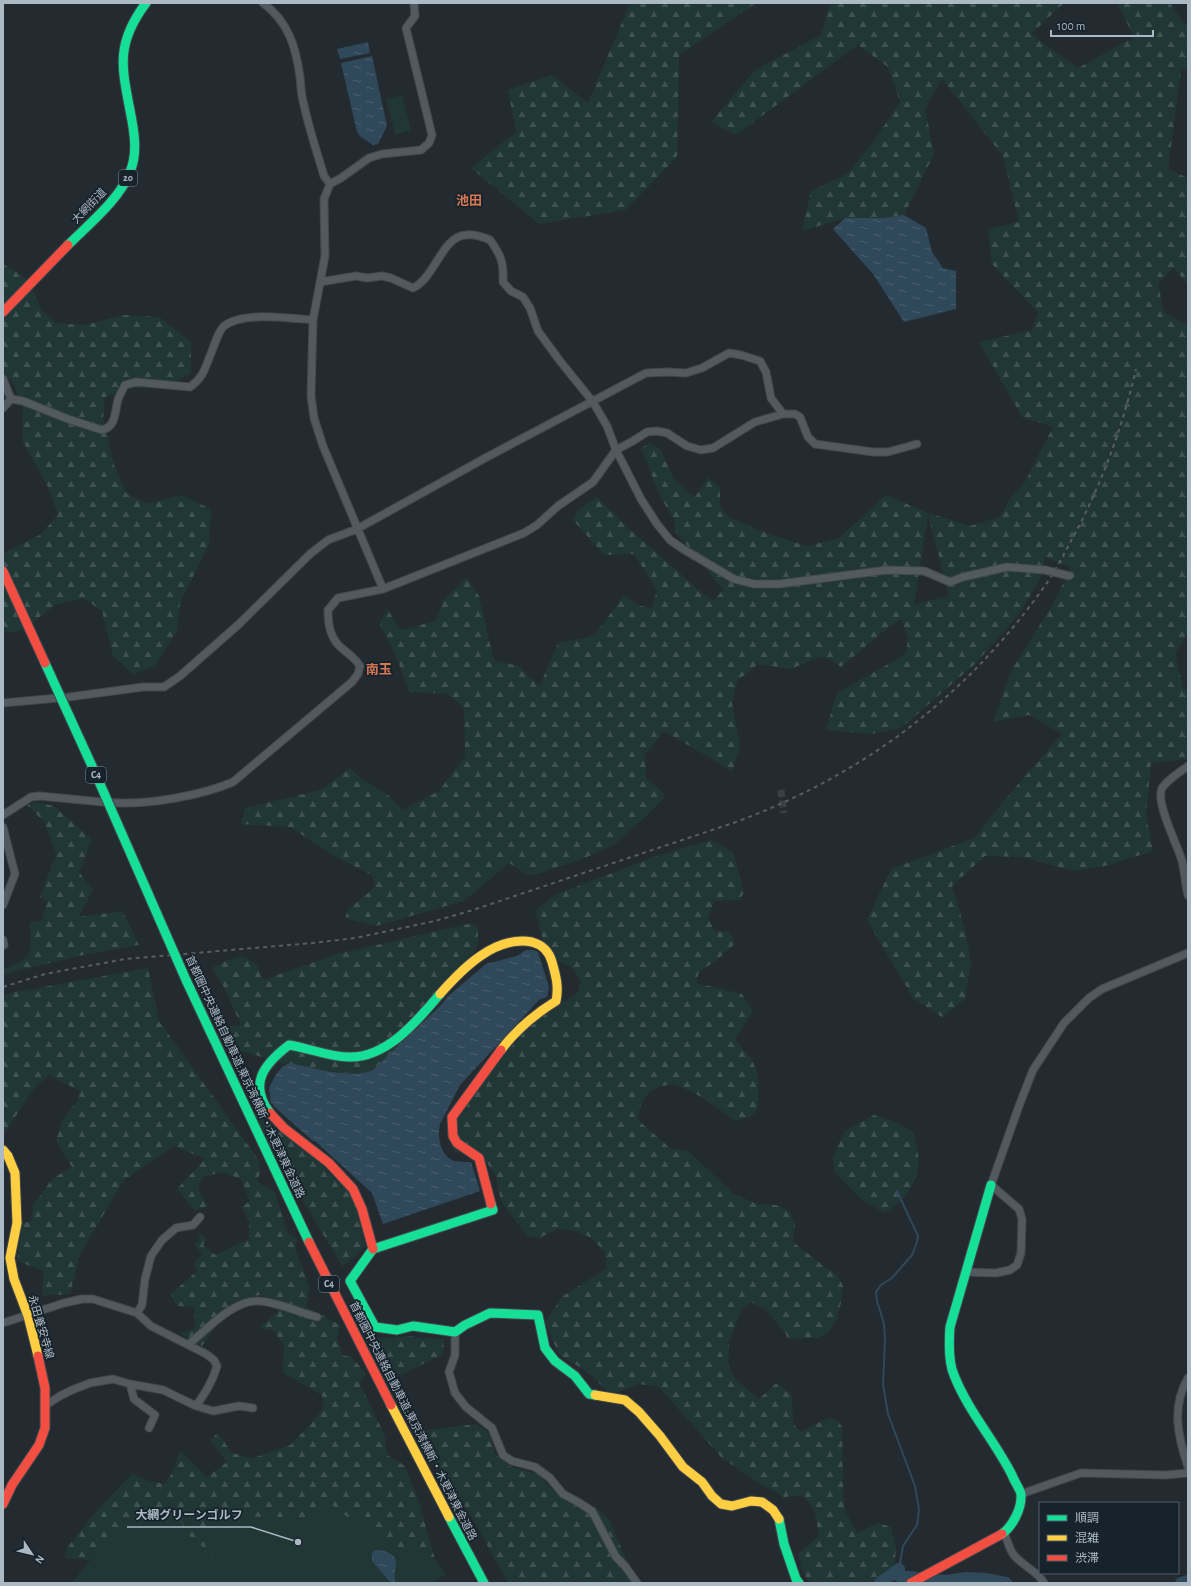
<svg xmlns="http://www.w3.org/2000/svg" width="1191" height="1586" font-family="'Alegreya Sans','Noto Sans JP',sans-serif">
<style>
.grass{fill:#213736}
.forest{fill:url(#forest-firs);fill-rule:evenodd}
.water{fill:url(#water-ripples)}
.lines{fill:none;stroke-linecap:round;stroke-linejoin:round}
.stream{stroke:#2f485a;stroke-width:2}
.river{stroke:#2f485a;stroke-width:12}
.street-tunnel{stroke:#384046;stroke-width:7;stroke-dasharray:7 3.5;stroke-linecap:butt}
.street-casing{stroke:#42474b;stroke-width:9}
.fast-casing{stroke:#42474b;stroke-width:11}
.slow-casing{stroke:#42474b;stroke-width:11}
.jam-casing{stroke:#42474b;stroke-width:11}
.street{stroke:#525a60;stroke-width:7}
.fast{stroke:#16e098;stroke-width:9}
.slow{stroke:#ffcf43;stroke-width:9}
.jam{stroke:#f24e42;stroke-width:9}
.rail{stroke:#575e62;stroke-width:2;stroke-dasharray:4 4;stroke-linecap:butt}
.street-bridge-casing{stroke:#42474b;stroke-width:9;stroke-linecap:butt}
.fast-bridge-casing{stroke:#40474d;stroke-width:11;stroke-linecap:butt}
.jam-bridge-casing{stroke:#40474d;stroke-width:11;stroke-linecap:butt}
.street-bridge{stroke:#525a60;stroke-width:7}
.fast-bridge{stroke:#16e098;stroke-width:9}
.jam-bridge{stroke:#f24e42;stroke-width:9}
.labels{text-anchor:middle;dominant-baseline:central;stroke-width:3.5;stroke-linejoin:round;paint-order:stroke}
.shield{fill:#17232b;stroke:#7f8c96;stroke-width:1}
.shield-label{font-size:10px;font-weight:bold;fill:#abb9c4}
.street-label{font-size:11px;fill:#abb9c4;stroke:#17232b}
.quarter-label{font-size:13px;font-weight:bold;fill:#d77653;stroke:#17232b}
.leader{fill:none;stroke:#abb9c4;stroke-width:1.5}
.callout-dot{fill:#abb9c4;stroke:#17232b;stroke-width:1.5}
.callout-label{font-size:12px;text-anchor:middle;font-weight:bold;fill:#abb9c4;stroke:#17232b;stroke-width:3.5;stroke-linejoin:round;paint-order:stroke}
</style>
<defs>
<pattern id="forest-firs" width="22" height="20" patternUnits="userSpaceOnUse"><rect width="22" height="20" fill="#213736"/><path d="M5 1l3.5 6h-7zM16 11l3.5 6h-7z" fill="#3f5251"/></pattern>
<pattern id="water-ripples" width="26" height="14" patternUnits="userSpaceOnUse"><rect width="26" height="14" fill="#2f485a"/><path d="M2 4q2-2 4 0t4 0M15 11q2-2 4 0t4 0" fill="none" stroke="#4a6070"/></pattern>
</defs>
<rect width="100%" height="100%" fill="#242b30"/>
<!-- grass -->
<path class="grass" d="M402,95l9,35 -16,5 -9,-36z
M331,1504l17,13 21,6 18,22 48,14 11,15 -13,9h-361c14,-18 53,-69 76,-72 7,-1 21,3 28,4l16,24 11,8 11,-1 -9,-13 12,-18 87,4 13,-13z"/>
<!-- forest -->
<path class="forest" d="M630,3h126l-77,52 -2,102 -52,53 -86,14 -68,-56 45,-36 -8,-42 44,-15 36,28z
M830,3h234l-33,31 47,34 56,-31 -17,-34h53l13,20h5v45l-7,2 -13,99 20,9v106l-15,-16 -15,16 6,28 24,13v308l-13,21 8,34 5,2v69l-37,4 -5,53 7,35 -48,15 -32,5 -51,-14 -37,-1 -33,30 13,43 6,34 -6,36 -23,18 -29,-19 -46,-78 24,-51 83,-31 33,-41 55,-63 -33,-19 -36,7 18,-51 42,-67 18,-37 -26,-10 -5,22 -21,35 -44,50 -74,64 -30,6 -45,-4 11,-37 69,-39 2,-16 -7,-19 -21,15 -39,33 -11,-8 -11,-2 -28,12 -33,-5 -21,17 -5,22 8,44 -8,24 -68,-40 -19,24 1,24 17,13 1,6 -22,22 -30,26 -32,14 -50,16 -21,-13 -45,38 -88,25 -31,-8 3,-8 27,-23 -3,-12 -36,-18 -46,-30 -49,-3 4,-16 76,-18 29,-22 13,12 24,14 15,16 37,-19 26,-35 -1,-48 -16,-14 -39,-2 -11,-31 -18,-37 7,-16 13,22 36,-9 8,-22 23,-21 12,18 14,61 3,4 23,5 9,10 12,9 18,-42 36,-7 30,-41 16,11 12,2 5,-18 -23,-36 -30,1 -31,-35 4,-9 20,-14 28,28 77,68 12,8 9,-12 -49,-59 1,-9 -14,-23 -20,-50 9,-5 11,7 13,30 21,17 13,-19 12,9v20l10,11 42,17 35,11 32,-8 47,-43 42,18 42,13 30,-9 10,-19 15,-16 28,-55 -31,-10 -43,-75 53,-12 6,-18 -46,-48 -4,-35 31,-7 -16,-66 -61,-77 -17,29 9,46 -30,61 -21,3h-38l-43,13 9,-40 36,-17 29,-36 24,-36 -12,-35 -30,-22 -122,90 -25,-13 44,-52 66,-35zM928,515l21,81 -35,8z
M3,264l26,16 12,30 15,13 29,2 38,-10 36,2 32,25v31l-24,13 -40,3 -22,8 -2,22 11,46 13,29 21,10 33,-9 30,14 -2,35 -29,59 -3,28 -23,35 -21,8 -20,-18 -11,-45 -19,-13 -28,7 -32,25 -20,3v-80l37,-18 18,-20 -10,-28 -26,-47 1,-34 -11,-25 -9,-5z
M36,802l18,4 38,34 -13,32 14,18 -15,27 44,-6 17,34 -56,10 -70,17 -10,4v-7c33,-12 27,-15 27,-47l12,-2 5,-19 -7,-4 16,-43 -11,-31 -18,-18z
M711,840l22,12 11,41 -5,7 -25,1 -6,18 7,12 15,1 5,12 -17,15 -19,13 -3,11 46,11 11,17 -18,28c19,23 26,29 23,61 -1,5 0,11 -5,14 -4,4 -11,5 -17,7 -17,-12 -40,-30 -61,-36 -4,-1 -8,0 -12,1 -17,3 -24,18 -25,34l32,28 18,3 46,43 23,10 19,1 14,6 5,15 -2,16 28,22 16,11 6,11 -2,17 -5,17 -7,12 -11,6 -31,1 -1,-5 -20,-24 -15,-8 -10,9 -12,31 -1,23 8,15 23,19 16,-15 3,-1 14,13 1,28 8,8c10,-5 19,-11 30,-14l8,4 3,5 1,63 2,21 12,22 21,-10 13,4 5,22 -3,32 -1,2h-83l-7,-13 -4,-16 21,-18 -4,-24 -12,-17 -19,2 -27,-15 -36,-25 -62,-70 -20,-3 -23,9 -10,-3 -18,-18 -29,-17 -14,-33 18,-26 44,-28 -2,-15 -13,-15 -17,-7 -17,-2 -19,9 -12,-2 -26,-35 -5,-25 -9,-13 -34,-13 3,-29 48,-66 21,-24 29,-24 23,-13 4,-12 -8,-14 -13,-6 -14,-10 -11,-41 20,-16 99,-38z
M472,923l6,5v18l-67,95 -39,30 -16,3 -56,-5 -73,-23 -11,-9 6,-10 19,-2 -17,-38 -12,-19 13,-7 18,-5 14,9 6,15 74,-26z
M148,968l11,53 99,138 3,13 -4,7 3,4 15,9 12,40 10,7 -2,9 14,38 -2,21 33,18 -3,13 5,17 9,2 15,16 -6,11 25,52 2,19 18,11 13,33 17,60 -48,-14 -18,-22 -22,-6 -16,-13 -14,2 -13,13 -87,-4 -11,17 8,14 -4,16 -7,-15 -11,-8 -16,-24 -28,-4 -18,8 -41,41 -25,-2 3,-10 26,-33 39,-41 17,7 16,3 7,-11 8,-22 27,26 20,-15 -17,-22 8,-7 14,20 21,5 37,-13 21,-21 13,-17 -2,-12 -39,-22 1,-27 -10,-15 -14,-3 19,-18 -2,-8 -17,-7 -19,4 -19,15 -8,15 -12,17 -22,-13 15,-4 -1,-22 -17,-1 -6,-12 26,-23 -3,-8 8,-9 -8,-10 6,-4 -3,-8 10,6 -4,7 12,10 34,-16v-17l-7,-15 8,-6 -9,-22 -19,-7 -19,5 -5,10 9,19 -12,5 -18,-22 28,-30 -31,-13 -50,34 -44,74 -10,40 -28,2 2,-25 -27,-10 5,-39h9l2,-17 20,-27 19,-11 -16,-26 6,-20 16,-21 2,-9 -31,-16 -13,11 -33,49v-139l7,-3z
M252,1111l59,43 29,30 19,11v17l6,34 -11,12 -12,8 -80,-134z
M874,1115l18,6 21,10c2,10 7,24 5,34 -2,21 -15,37 -33,48l-24,-14 -27,-28 -1,-14 12,-26z
M406,1336l38,3 -1,15 -42,21 -12,-6 -14,-12 -4,-18z
M476,1424l14,10 4,19 15,13 28,8 30,28 30,6 12,12 20,46 6,17h-127l-38,-69 -43,-64 -6,-19z"/>
<!-- water -->
<path class="water" d="M368,42l2,11 -30,6 -3,-10z
M372,56l15,70 -9,18 -5,1 -12,-8 -4,-5 -16,-69z
M904,215l22,13 6,24 11,16 13,3v38l-52,13 -31,-48 -40,-45 12,-11h38z
M526,950h7l5,2 11,35 -2,10 -8,3 -79,85 -20,39c-3,13 0,32 14,37 5,1 12,1 17,1l9,29 -97,33 -11,-31 -57,-52h-2l-34,-30 -8,-8 -2,-15 6,-12 7,-9 8,-4 40,9 26,2 16,-3 68,-65 8,-10 38,-32 31,-8z
M375,1550c8,0 21,3 21,13 0,7 -3,13 0,20h-5l-19,-22v-8z"/>
<g class="lines">
<!-- stream -->
<path class="stream" d="M897,1191l21,45 -1,6 -5,13 -20,23 -11,7 -5,7 1,9 7,23 1,16 -2,44 5,30 27,72 4,24 -2,15 -14,21 -4,23"/>
<!-- river -->
<path class="river" d="M899,1569v7l47,5 20,-3 20,1 20,4
M880,1583l19,-14
M1181,1583l7,-2"/>
<!-- street-tunnel -->
<path class="street-tunnel" d="M781,790l3,23"/>
<!-- street casing -->
<g class="street-casing">
<path id="street" d="M263,3c25,18 33,44 37,74 1,9 1,19 4,28 5,24 13,47 20,71l6,8
M320,282l36,-6 11,2 15,-2 9,2 22,10c22,-10 29,-52 53,-53 8,-1 17,2 24,5 11,15 14,23 13,42l8,9 12,6 7,11 8,23 22,30 33,41 14,24 9,24 25,49 16,25 13,16 13,9 51,30 20,5h25l108,-14 37,1 26,11 13,-5 44,-10 38,3
M3,379l8,20
M11,399l12,2 45,18 34,11c16,-4 12,-21 17,-33 2,-4 4,-8 6,-12l11,-3 54,5c15,-11 15,-20 22,-36 2,-6 8,-22 12,-25 19,-15 66,-8 89,-6
M3,408l8,-9
M383,589l-60,-143 -9,-28 -3,-22 2,-76 12,-64 -1,-57 6,-15 11,-6 28,-20 13,-4 39,-4 8,-7 3,-8 -26,-107 9,-12 -1,-13
M3,703l66,-6 74,-10h21l16,-11 58,-51 72,-71 18,-14 29,-11 130,-72 159,-84 22,-1 18,1 16,-5 27,-15 12,2 19,6 6,11 5,26 12,16
M1188,766c-8,6 -20,13 -26,22 -7,14 16,58 20,73 3,11 3,23 6,34
M3,815l28,-18 8,-1c27,2 53,6 80,7 33,1 84,-8 114,-21l119,-100 6,-8 2,-8c-5,-8 -9,-10 -16,-16 -14,-10 -16,-25 -16,-40l10,-12 45,-9 141,-56 13,-8 21,-19 35,-24 23,-32 17,-9 14,-9 10,-1 10,2 20,13 14,4 12,-2 42,-26 28,-8h12l5,3 8,20 7,7 58,8h15l29,-8
M3,827l12,47 -12,31
M3,940l1,5
M966,1272l30,1 14,-3 7,-5 4,-12 1,-34 -3,-10 -28,-24 28,-79 14,-36 31,-47 25,-25 13,-9 86,-36
M137,1313l5,-8 3,-26 6,-23 11,-16 14,-12 17,-3 7,-8
M3,1323l61,-20 18,-4h11l44,14 14,13 55,28 8,6 3,6c-4,15 -12,27 -21,40
M455,1332v23l-6,17 6,21 11,14 26,21 11,27 9,6 23,6 15,11 13,16 15,8 14,9 24,46 9,9 12,17
M189,1344c17,-14 46,-45 69,-43 20,1 40,11 59,16
M1188,1378c-17,29 -10,59 0,89
M130,1384l4,15 21,16 -6,13
M46,1405l14,-9 12,-6 18,-7 23,-4 17,5 33,6 33,16 17,5 26,-5 14,2
M1021,1494l60,-21 85,2 22,-2
M1004,1533c3,6 5,15 9,21 8,11 26,18 31,29"/>
</g>
<!-- fast casing -->
<g class="fast-casing">
<path id="fast" d="M68,245c21,-21 52,-46 62,-73 7,-17 5,-34 2,-51 -9,-50 -19,-74 14,-118
M186,980l123,262
M270,1113c-22,-29 -6,-49 19,-68 20,3 40,12 60,12 38,1 69,-37 91,-63
M991,1185l-41,142c-1,14 -2,35 4,48 14,36 41,66 58,100 2,6 8,14 9,19 1,14 -8,32 -19,40
M491,1204l2,6 -120,39 -23,32 25,46 22,3 16,-4 42,6 10,-7 25,-12 48,2 7,33 10,13 20,15 14,18 6,1
M449,1517l35,66
M779,1519l5,25 12,35 3,4"/>
</g>
<!-- slow casing -->
<g class="slow-casing">
<path id="slow" d="M440,994c22,-25 55,-59 92,-52 11,3 17,9 20,20 4,14 7,25 4,39 -21,13 -40,29 -55,49
M3,1150l5,6 7,17 2,50 -7,35 4,21 14,37 10,40
M595,1395l30,5 14,12 21,24 23,31 19,15 10,14 9,8 11,2 19,-5 11,1 11,8 6,9
M391,1405l58,112"/>
</g>
<!-- jam casing -->
<g class="jam-casing">
<path id="jam" d="M3,312l65,-67
M270,1113l14,15 45,35 24,26 9,20 11,40
M491,1204l-12,-46 -22,-15 -4,-7 -1,-19 49,-67
M309,1242l82,163
M3,1504l9,-19 27,-40 6,-17v-40l-7,-32
M911,1583l91,-49"/>
</g>
<!-- street -->
<use href="#street" class="street"/>
<!-- fast -->
<use href="#fast" class="fast"/>
<!-- slow -->
<use href="#slow" class="slow"/>
<!-- jam -->
<use href="#jam" class="jam"/>
<!-- rail -->
<path class="rail" d="M3,987l42,-13 80,-15 188,-16 42,-5 80,-17 38,-11 263,-88c127,-47 229,-124 308,-235 10,-14 19,-31 27,-46 30,-55 51,-112 65,-172"/>
<!-- street-bridge casing -->
<g class="street-bridge-casing">
<path id="street-bridge" d="M1045,570l25,6"/>
</g>
<!-- fast-bridge casing -->
<g class="fast-bridge-casing">
<path id="fast-bridge" d="M45,663l52,114 89,203"/>
</g>
<!-- jam-bridge casing -->
<g class="jam-bridge-casing">
<path id="jam-bridge" d="M3,571l42,92"/>
</g>
<!-- street-bridge -->
<use href="#street-bridge" class="street-bridge"/>
<!-- fast-bridge -->
<use href="#fast-bridge" class="fast-bridge"/>
<!-- jam-bridge -->
<use href="#jam-bridge" class="jam-bridge"/>
</g>
<g class="labels">
<!-- shield labels -->
<g class="shield">
<rect x="119" y="170" width="18" height="16" rx="3"/>
<rect x="86" y="767" width="20" height="16" rx="3"/>
<rect x="319" y="1276" width="20" height="16" rx="3"/>
</g>
<g class="shield-label">
<text x="128" y="178">20</text>
<text x="96" y="775">C4</text>
<text x="329" y="1284">C4</text>
</g>
<!-- street labels -->
<g class="street-label">
<text transform="translate(89 206) rotate(-46)">大網街道</text>
<text transform="translate(245 1077) rotate(65)">首都圏中央連絡自動車道;東京湾横断・木更津東金道路</text>
<text transform="translate(41 1327) rotate(74)">永田養安寺線</text>
<text transform="translate(413 1421) rotate(63)">首都圏中央連絡自動車道;東京湾横断・木更津東金道路</text>
</g>
<!-- quarter labels -->
<g class="quarter-label">
<text x="469" y="201">池田</text>
<text x="379" y="670">南玉</text>
</g>
</g>
<!-- callouts -->
<path class="leader" d="M298 1542L251 1527H127"/>
<circle class="callout-dot" cx="298" cy="1542" r="4"/>
<g class="callout-label">
<text x="189" y="1519">大網グリーンゴルフ</text>
</g>
<!-- border -->
<rect width="1191" height="1586" fill="none" stroke="#abb9c4" stroke-width="8"/>
<!-- legend -->
<rect x="1039" y="1502" width="140" height="72" fill="#17232b" stroke="#525f68"/>
<rect x="1047" y="1515" width="20" height="6" fill="#16e098" stroke="#525f68"/>
<text x="1075" y="1522" font-size="12" fill="#abb9c4">順調</text>
<rect x="1047" y="1535" width="20" height="6" fill="#ffcf43" stroke="#525f68"/>
<text x="1075" y="1542" font-size="12" fill="#abb9c4">混雑</text>
<rect x="1047" y="1555" width="20" height="6" fill="#f24e42" stroke="#525f68"/>
<text x="1075" y="1562" font-size="12" fill="#abb9c4">渋滞</text>
<!-- north arrow -->
<g transform="translate(32 1554) rotate(125)" stroke="#17232b" stroke-width="3" paint-order="stroke">
<path d="M0-3L7 15L0 10L-7 15Z" fill="#abb9c4"/>
<text y="-6" font-size="11" font-weight="bold" text-anchor="middle" fill="#abb9c4">N</text>
</g>
<!-- scale -->
<path d="M1051 30v6h102v-6" fill="none" stroke="#abb9c4" stroke-width="2"/>
<text x="1057" y="30" font-size="12" fill="#abb9c4" stroke="#17232b" stroke-width="3" paint-order="stroke">100 m</text>
</svg>
